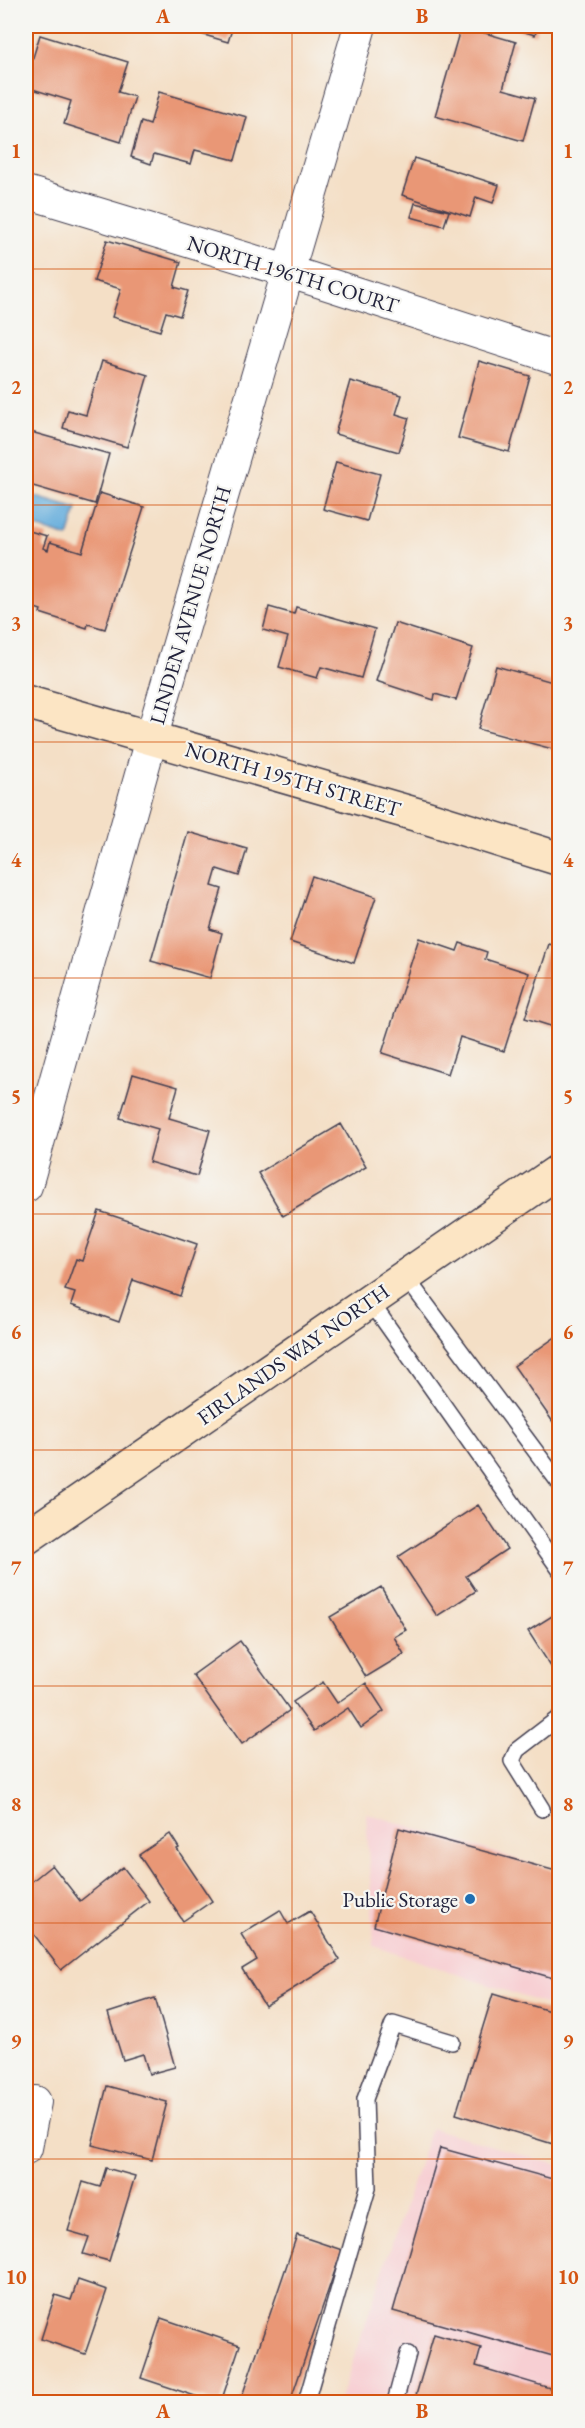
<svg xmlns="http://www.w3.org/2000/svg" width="585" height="2428" font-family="'EB Garamond',serif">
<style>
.built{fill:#f7cfd3}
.water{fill:#63acdb;stroke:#42678b;stroke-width:1.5}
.building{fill:#e99776}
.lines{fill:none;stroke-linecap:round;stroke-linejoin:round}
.lane-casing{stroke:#423e50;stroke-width:18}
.street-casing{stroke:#423e50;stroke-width:34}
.secondary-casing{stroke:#423e50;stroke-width:36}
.lane{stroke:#fff;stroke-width:15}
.street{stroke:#fff;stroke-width:32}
.secondary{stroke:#fce5c4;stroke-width:33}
.grid{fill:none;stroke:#d45411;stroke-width:1.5;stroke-opacity:0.55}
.poi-dot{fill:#1f6fb2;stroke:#f6f6f2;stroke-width:2}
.labels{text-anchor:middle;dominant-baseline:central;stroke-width:4.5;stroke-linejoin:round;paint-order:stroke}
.street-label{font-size:21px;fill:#22223b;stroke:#f6f6f2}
.poi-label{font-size:21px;fill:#22223b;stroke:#f6f6f2;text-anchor:end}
.neatline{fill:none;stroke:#d45411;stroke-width:2}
.grid-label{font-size:20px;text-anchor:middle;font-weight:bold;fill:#d45411}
</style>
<rect width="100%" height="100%" fill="#f6f6f2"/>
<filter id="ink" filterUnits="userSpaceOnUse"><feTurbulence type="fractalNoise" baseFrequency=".0167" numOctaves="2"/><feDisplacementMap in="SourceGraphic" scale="12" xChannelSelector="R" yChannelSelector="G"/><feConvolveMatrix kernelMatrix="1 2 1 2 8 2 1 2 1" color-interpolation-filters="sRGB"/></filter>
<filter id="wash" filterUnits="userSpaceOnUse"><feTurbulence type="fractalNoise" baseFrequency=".008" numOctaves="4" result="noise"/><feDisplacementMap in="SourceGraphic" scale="24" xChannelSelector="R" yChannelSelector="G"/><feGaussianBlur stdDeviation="1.35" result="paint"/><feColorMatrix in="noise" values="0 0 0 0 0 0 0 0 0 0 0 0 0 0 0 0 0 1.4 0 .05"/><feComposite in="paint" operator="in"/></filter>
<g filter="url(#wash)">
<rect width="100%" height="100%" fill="#f4dfc6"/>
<!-- built -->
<path class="built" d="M366,1813l193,59v137l-185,-63z
M431,2128l126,37 2,-7v244h-220z"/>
<!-- water -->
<path class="water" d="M26,494l51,15 -9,28 -42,-13z"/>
<g id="blocks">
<!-- building -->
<path class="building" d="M174,26h59l-5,16z
M461,26l55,16 -13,47 32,9 -12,43 -88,-25z
M505,26h33l-3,9z
M40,35l88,27 -10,30 17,5 -14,45 -57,-18 7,-23 -45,-14v-7z
M159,92l88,25 -12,43 -40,-10 -4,14 -37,-10 -3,10 -20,-7 10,-35 9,3z
M414,158l85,27 -6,18 -17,-6 -6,20 -68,-22z
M415,203l34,8 -5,15 -33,-9z
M107,240l74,22 -7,25 14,4 -8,25 -14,-4 -6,19 -48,-14 9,-28 -27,-8z
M102,361l46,14 -21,72 -64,-19 5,-18 18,5z
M479,361l51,15 -21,76 -51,-14z
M350,381l52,14 -6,19 13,4 -10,34 -64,-18z
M31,432l78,22 -14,50 -69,-20v-32z
M336,462l44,12 -13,47 -44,-12z
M100,493l44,14 -39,122 -17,-5 -1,4 -47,-15 1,-3 -12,-4 -3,9v-85l21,6 -4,12 5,2 2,-8 32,10z
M269,607l25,7 2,-7 79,22 -14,49 -40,-11 -4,11 -38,-11 9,-30 -25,-7z
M395,623l78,25 -17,52 -21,-6 -1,6 -58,-19z
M496,666l64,18v67l-82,-22z
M188,832l59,17 -8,27 -22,-7 -5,17 10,3 -12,40 12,4 -12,45 -59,-17z
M312,876l64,21 -22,66 -64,-21z
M419,938l38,13 3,-8 27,9 -2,7 44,14 -25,78 -44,-14 -12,37 -66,-21z
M549,944l11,3v82l-35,-11z
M133,1074l45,13 -9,31 41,12 -13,46 -48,-14 9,-33 -38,-11z
M341,1124l25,43 -83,49 -25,-43z
M99,1211l98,33 -17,52 -47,-16 -14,42 -48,-17 4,-12 -10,-3 11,-31 6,2z
M560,1334v98l-46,-66z
M478,1505l29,44 -41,27 10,15 -39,25 -39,-59z
M381,1587l25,43 -12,7 10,17 -38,23 -36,-60z
M560,1611v59l-5,3 -27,-42z
M240,1641l50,69 -48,34 -49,-69z
M323,1682l14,21 29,-20 18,28 -23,17 -13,-20 -34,23 -21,-29z
M399,1828l161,44v108l-186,-54z
M170,1834l9,14 -2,1 35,52 -29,20 -44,-66z
M52,1865l28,36 43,-34 26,34 -88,69 -35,-46v-38z
M280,1910l8,14 22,-13 30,49 -75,46 -23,-37 15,-9 -16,-26z
M493,1994l67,20v110l-7,20 -97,-30z
M155,1998l20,69 -26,7 -6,-20 -20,6 -15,-47z
M107,2086l60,16 -15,58 -60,-15z
M440,2148l120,33v177l-167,-47z
M106,2168l29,8 -26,85 -26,-7 6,-17 -21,-6 15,-49 17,5z
M297,2235l45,15 -52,152h-50z
M78,2280l29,10 -22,64 -44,-15 14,-44 16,5z
M161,2318l79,27 -19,57h-8l-72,-24z
M434,2334l47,14 -5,18 84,25v11h-146z"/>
</g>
</g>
<g filter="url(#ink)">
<use href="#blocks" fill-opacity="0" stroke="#423e50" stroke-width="1.5"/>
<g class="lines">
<!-- lane casing -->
<g class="lane-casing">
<path id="lane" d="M405,1276l155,208
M370,1301l190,269
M542,1809l-30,-48 5,-11 43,-33
M306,2402l62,-214 -3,-89 28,-75 59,18
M395,2402l13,-48"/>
</g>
<!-- street casing -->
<g class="street-casing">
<path id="street" d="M26,192l261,79 273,88
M26,1186l125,-447 209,-713
M26,2148l9,-46"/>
</g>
<!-- secondary casing -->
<g class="secondary-casing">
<path id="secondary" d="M26,702l399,115 135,42
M26,1538l534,-368"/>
</g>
<!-- lane -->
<use href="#lane" class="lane"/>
<!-- street -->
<use href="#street" class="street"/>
<!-- secondary -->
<use href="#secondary" class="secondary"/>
</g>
</g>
<!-- grid -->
<path class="grid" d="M292,26v2376M26,269h534M26,505h534M26,742h534M26,978h534M26,1214h534M26,1450h534M26,1686h534M26,1923h534M26,2159h534"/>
<!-- markers -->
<circle class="poi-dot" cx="470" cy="1899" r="6"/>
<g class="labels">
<!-- street labels -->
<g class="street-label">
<text transform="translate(293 274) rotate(17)">NORTH 196TH COURT</text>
<text transform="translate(190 605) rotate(-74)">LINDEN AVENUE NORTH</text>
<text transform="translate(293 779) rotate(16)">NORTH 195TH STREET</text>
<text transform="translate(293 1354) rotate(-35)">FIRLANDS WAY NORTH</text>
</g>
<!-- poi labels -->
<g class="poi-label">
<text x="458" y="1899">Public Storage</text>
</g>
</g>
<!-- margin -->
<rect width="585" height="2428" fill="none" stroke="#f6f6f2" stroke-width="66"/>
<rect x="33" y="33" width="519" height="2362" class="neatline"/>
<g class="grid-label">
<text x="163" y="23">A</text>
<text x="422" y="23">B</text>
<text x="16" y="158">1</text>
<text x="568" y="158">1</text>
<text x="16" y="394">2</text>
<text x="568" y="394">2</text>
<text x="16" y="630">3</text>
<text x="568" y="630">3</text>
<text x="16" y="867">4</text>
<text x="568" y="867">4</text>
<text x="16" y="1103">5</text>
<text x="568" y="1103">5</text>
<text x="16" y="1339">6</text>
<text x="568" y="1339">6</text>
<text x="16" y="1575">7</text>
<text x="568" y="1575">7</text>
<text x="16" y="1811">8</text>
<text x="568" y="1811">8</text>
<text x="16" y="2048">9</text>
<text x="568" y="2048">9</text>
<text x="16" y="2284">10</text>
<text x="568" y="2284">10</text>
<text x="163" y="2418">A</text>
<text x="422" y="2418">B</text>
</g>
</svg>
